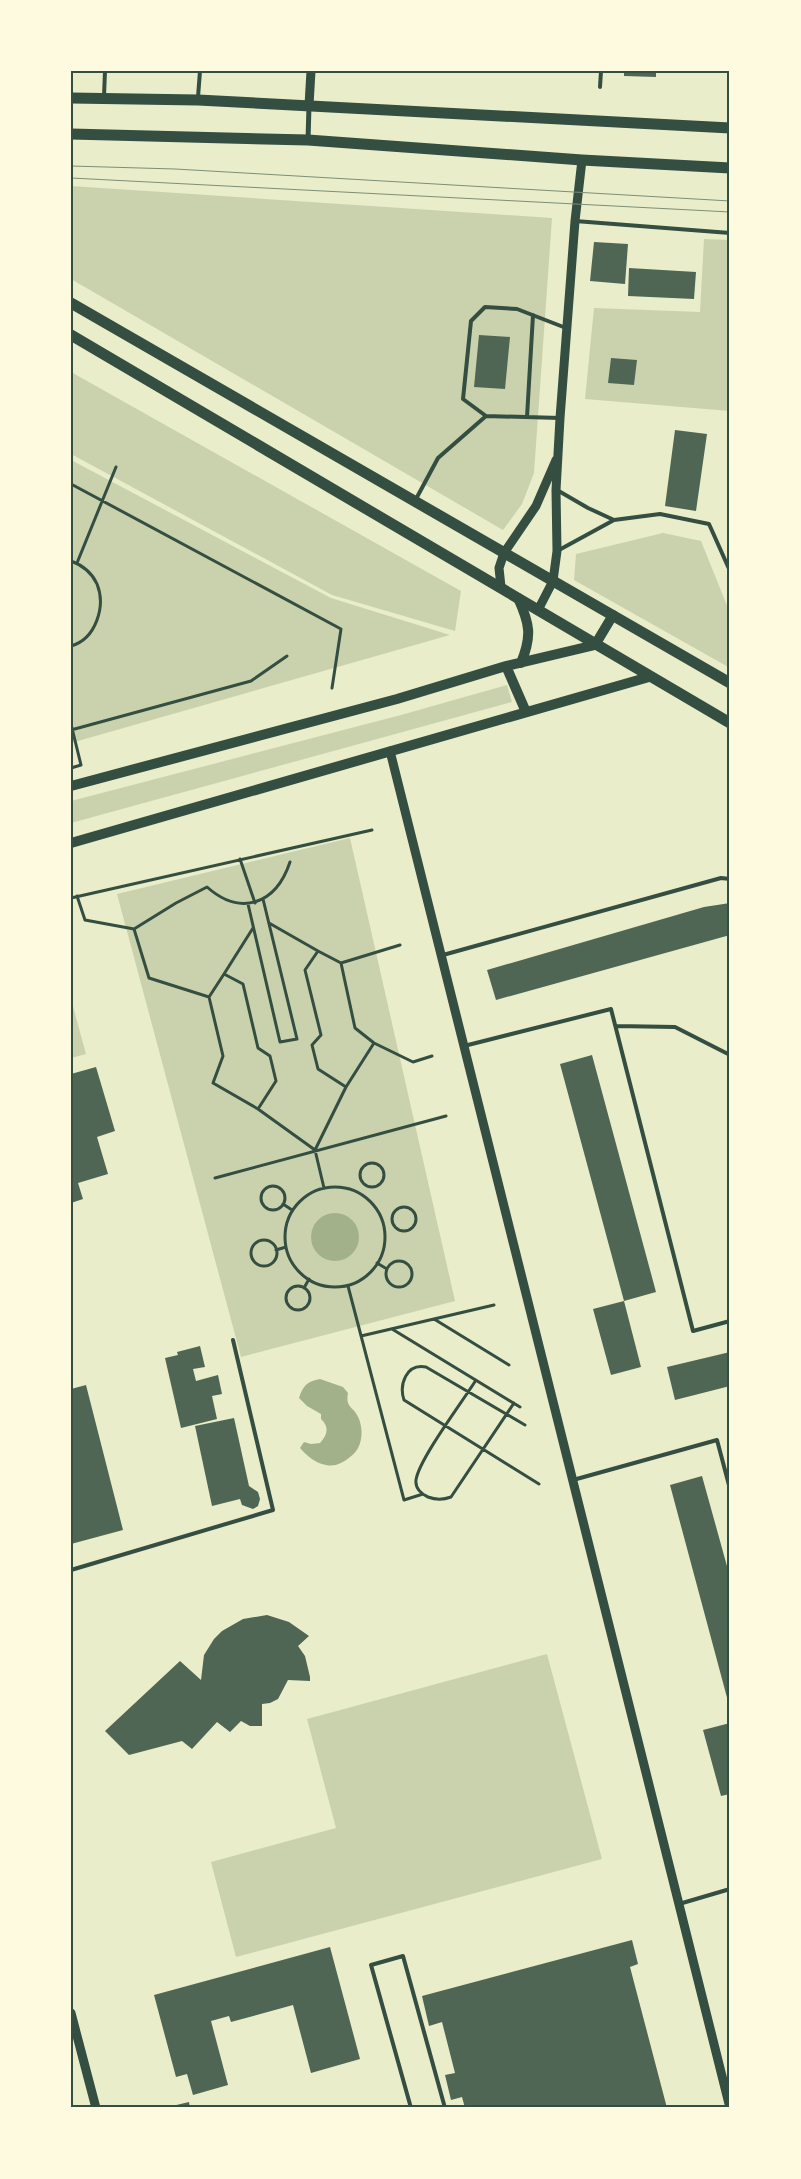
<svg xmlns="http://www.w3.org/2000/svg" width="801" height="2179" font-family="Lato,sans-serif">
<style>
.green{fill:#cad2ad}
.water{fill:#a3b18a}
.building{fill:#4f6655}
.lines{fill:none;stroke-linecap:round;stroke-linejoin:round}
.path{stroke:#344e41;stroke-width:3}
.service{stroke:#344e41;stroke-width:4}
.minor{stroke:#344e41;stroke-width:5}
.tertiary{stroke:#344e41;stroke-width:9}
.secondary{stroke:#344e41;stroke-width:10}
.primary{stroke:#344e41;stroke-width:11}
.trunk{stroke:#344e41;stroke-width:11}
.tram{stroke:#7c8e77;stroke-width:1}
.neatline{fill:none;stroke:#344e41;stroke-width:2}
</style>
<rect width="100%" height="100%" fill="#e9edc9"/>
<!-- green -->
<path class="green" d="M71,186l481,32 -18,255 -12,31 -19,26 -432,-251z
M704,239l26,1v171l-145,-12 9,-91 106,4z
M71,372l390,219 -6,40 -123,-36 -261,-141z
M71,460l260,138 119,37 -379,108z
M663,533l38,8 29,72v55l-156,-88 2,-26z
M507,685l5,17 -441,121v-22l330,-86z
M350,838l105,463 -214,56 -124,-463z
M71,999l15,55 -15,4z
M547,1654l55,205 -366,98 -25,-95 125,-34 -29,-109z"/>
<!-- water -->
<path class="water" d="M311 1237a24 24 0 1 1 48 0a24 24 0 1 1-48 0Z
M320,1379l23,8 5,6c-3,16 6,13 11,26 5,13 3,30 -9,38 -7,6 -15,10 -24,8 -11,-2 -19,-9 -26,-17l4,-6 7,2 9,-1c7,-7 10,-16 1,-24v-5l-14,-8 -8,-8c4,-12 8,-17 21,-19z"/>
<!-- building -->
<path class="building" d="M624,71h32v6l-32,-1z
M594,242l34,2 -3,40 -35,-3z
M629,268l67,4 -2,27 -66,-3z
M479,335l31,2 -5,52 -31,-2z
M611,358l26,2 -3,25 -26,-2z
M675,430l32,4 -11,77 -31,-5z
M730,903v32l-234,65 -9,-30 217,-63z
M592,1055l64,237 -32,9 17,66 -30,8 -18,-66 31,-8 -64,-237z
M96,1067l19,64 -18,6 11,37 -30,9 5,16 -12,4v-129z
M200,1346l5,21 -12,2 3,12 22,-6 4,19 -10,2 5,23 -36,9 -16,-70 13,-3 -1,-3z
M730,1352v34l-55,14 -8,-33z
M86,1385l37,145 -52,14v-155z
M234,1418l15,68 9,6 2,7 -2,7 -5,3 -11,-4 -2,-6 -28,7 -17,-80z
M702,1476l28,101 -1,128 -59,-220z
M267,1615l22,7 20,14 -11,10 7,10 5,21v4l-22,-1 -10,19 -8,4 -8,1v22h-12l-9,-5 -11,11 -13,-10 -25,27 -10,-8 -53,14 -24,-24 75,-70 21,19 3,-25 10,-16 8,-8 21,-12z
M730,1723v71l-9,2 -18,-66z
M632,1940l6,24 -8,3 37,141h-202l-3,-11 -11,3 -6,-25 10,-2 -13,-51 -13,4 -7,-30z
M330,1947l30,112 -49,14 -18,-68 -62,17 -2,-6 -18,5 17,64 -35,10 -6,-21 -11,3 -22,-82z
M189,2102l1,6h-22v-1z"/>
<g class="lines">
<!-- path -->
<path class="path" d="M71,484l270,145 -9,59
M71,561c11,4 21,12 26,23 9,22 -1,55 -26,62
M77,563l39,-96
M71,724l10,41 -10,3
M71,730l180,-49 36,-25
M240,859l15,44
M77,896l8,24 49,9 15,49 60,19
M71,898l301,-68
M248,904l32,138 17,-3 -34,-140
M269,923l49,28
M134,929l42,-26 31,-16c34,30 69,17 83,-25
M341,963l59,-18
M224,974l19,10 15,64 12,8 6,25 -18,28 -45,-26 10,-27 -14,-59z
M224,974l29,-46
M374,1043l-28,44 -28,-18 -6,-24 9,-10 -16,-65 13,-19 23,12 14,65 19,15 39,19 19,-6
M258,1109l57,41 31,-63
M315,1150l9,38
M360 1175a12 12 0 1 1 24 0a12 12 0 1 1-24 0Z
M215,1178l231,-62
M261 1198a12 12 0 1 1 24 0a12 12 0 1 1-24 0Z
M285 1237a50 50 0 1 1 100 0a50 50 0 1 1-100 0Z
M283,1204l9,6
M392 1219a12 12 0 1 1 24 0a12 12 0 1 1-24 0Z
M251 1253a13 13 0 1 1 26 0a13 13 0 1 1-26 0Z
M276,1250l10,-3
M386 1274a13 13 0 1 1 26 0a13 13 0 1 1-26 0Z
M377,1263l10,6
M348,1286l56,214 19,-6
M286 1298a12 12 0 1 1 24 0a12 12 0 1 1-24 0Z
M304,1288l5,-9
M434,1319l75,46
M392,1329l128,78
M361,1336l133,-31
M476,1380c-13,21 -57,79 -60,100 -1,8 5,14 12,17 8,3 15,3 23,0l63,-94
M525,1425l-99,-58c-20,-4 -27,18 -22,33l135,84"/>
<!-- service -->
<path class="service" d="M600,87l1,-16
M104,96l1,-25
M198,97l2,-26
M575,221l155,12
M527,417l6,-102
M560,418l-74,-2 -23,-17 8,-78 14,-14 32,2 49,19
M557,490l31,18 26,12
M416,499l22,-41 48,-42
M559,550l55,-30 46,-6 49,10 21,47
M443,955l278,-77 9,1
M616,1026l59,1 55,28
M464,1046l147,-37 82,322 37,-10
M573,1480l144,-40 13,49
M71,1570l202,-60 -40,-170
M679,1904l51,-15
M411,2108l-40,-143 32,-9 42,152"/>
<!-- minor -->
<path class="minor" d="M308,140l1,-34"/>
<!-- tertiary -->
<path class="tertiary" d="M309,105l2,-34
M501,587l-2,-19 5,-15 32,-47 20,-46
M538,610l15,-29 4,-30 -1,-61 4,-72 15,-197 7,-61
M390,751l340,1357
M71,2013l25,95"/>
<!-- secondary -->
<path class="secondary" d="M518,598c12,26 14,38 3,65
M506,666l20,46
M71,786l326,-87 109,-33 89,-21 18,-30
M71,843l578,-166"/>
<!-- primary -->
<path class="primary" d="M71,98l127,2 532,28
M71,134l237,6 274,20 148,8"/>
<!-- trunk -->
<path class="trunk" d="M71,303l659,380
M71,335l659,388"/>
<!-- tram -->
<path class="tram" d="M71,166l104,3 555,32
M71,178l659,34"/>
</g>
<!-- border -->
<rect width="801" height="2179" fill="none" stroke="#fefae0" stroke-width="145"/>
<rect x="72" y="72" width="656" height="2034" class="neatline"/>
</svg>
